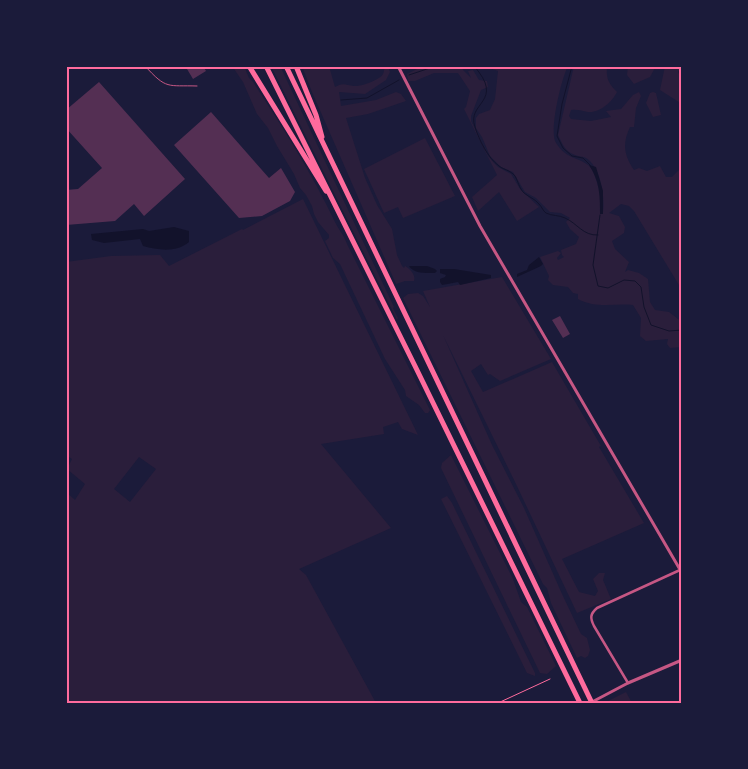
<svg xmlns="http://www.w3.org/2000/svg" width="748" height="769" font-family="'Titillium Web',sans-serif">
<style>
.green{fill:#2a1e3b;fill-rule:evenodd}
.water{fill:#12122b}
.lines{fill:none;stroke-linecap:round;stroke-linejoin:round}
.stream{stroke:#12122b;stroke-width:1}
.building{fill:#542f53}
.path{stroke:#ff6b9d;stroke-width:1}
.service{stroke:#c65784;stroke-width:1}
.minor{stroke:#c65784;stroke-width:2.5}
.tertiary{stroke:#c65784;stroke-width:3}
.motorway{stroke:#ff6b9d;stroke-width:5}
.neatline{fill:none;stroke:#ff6b9d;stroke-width:2}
</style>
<rect width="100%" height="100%" fill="#1b1b3a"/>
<!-- green -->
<path class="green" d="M232,66h12l5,12 4,4c29,44 58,90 81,138 4,9 10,15 13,24l83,166 -2,3h-3l-6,-8 -13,-9 -1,-6 -20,-31 -45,-95 -7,-6 -8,-17 4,-3v-3l-11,-13 -4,-8 -2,-8 -6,-11 -6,-7 -6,-14 -17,-28 -9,-18 -11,-14 -14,-32z
M271,66h9l114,241 -1,1 5,10 -1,2z
M302,66h27l6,21c9,-5 10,-2 19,-1 6,1 26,-6 29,-12 1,-2 1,-5 2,-8l3,1 2,5 -4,8 -21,14 -26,-2 2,14 35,-6 20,-8 5,2 5,7 -38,13 -22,4 19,60 12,27 15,24 5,26 5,11 2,2 1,-2c5,3 11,9 9,15h-9l-9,3 -84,-192z
M423,66h39l1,4 8,8 -3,-7 5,-1 6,10 8,1 1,6 -7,3 -10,26v5l17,35 6,7 4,4 13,7 9,15 19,18 -22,14 -18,-29 -21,19 -6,-14 25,-22 -33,-66 2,-2 4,-16 -12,-18h-24l-19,8h-7l-1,-7z
M491,66h77c-7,14 -18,61 -13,75 2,4 6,9 10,12 7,6 20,7 26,15 8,14 9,29 12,44 2,-15 -2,-45 -17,-54 -3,-2 -7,-1 -11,-3 -10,-3 -13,-12 -17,-20l16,-69h33c-1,12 1,17 10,26 -5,10 -17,21 -29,20 -6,-1 -10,-3 -17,-2l-2,6 2,3 20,2 20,-4 -5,-6 15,-2 12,-14 6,-3 2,4 -5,12 -2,19h-4c-8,17 -6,28 4,43l5,-2 8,3 13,-5 6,11h6l8,-8 2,-6v127l-48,-79 -5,-5 -8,-2 -12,9 10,3 6,11 -1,6 -12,8 3,8 14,13 -4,10 3,-2 11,3 9,6 2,23 5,8 14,2 9,7 4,2v26l-12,1 -3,-4 1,-5 -22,2 -6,-5 1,-18 -8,-13c-18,-2 -37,4 -55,-6v-5l-5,-1 -5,-6 -15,-2 -5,-5 1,-4 -9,-19 18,-6 3,2 -4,5 1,2 6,-3 -2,-2 -1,-5 15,-6 3,-7 -9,-8 -4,-7 4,-4 -9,-5 -11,-1 -14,-14 -11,-6 -12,-20 -12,-5 -11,-11 -8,-19 -6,-9v-10l3,-4 11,-4 5,-11 3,-28 -11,-4z
M628,66h28l-6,11 -16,7 -7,-9z
M665,66h17l-4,6 4,7v25l-22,-14z
M653,92l3,1 5,22 -8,2 -7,-14 4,-10z
M425,138l30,58 -52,22 -5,-11 -14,6 -20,-44z
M303,199l115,236 -16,-6 -4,-7 -15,5 1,7 -63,10 70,84 -92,41 7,6 70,128h-310v-211l9,8 10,-16 -18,-15 5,-10 -6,-4v-193l45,-6 49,-1 9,11 73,-37 1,1zM139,457l17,12 -26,33 -16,-13z
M502,277l49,82 -51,22 -10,-7 -2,1 -7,-11 -10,7 12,21 69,-30 49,84 -2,1 45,76 -82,36 17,33 16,4 3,-5 -5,-12 6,-6h6l-2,7 8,19 -34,14 -61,-129 -73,-149 49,110 32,63 38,86 19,40 6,4 3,12 -2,6 -3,2 -4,-2 -4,2 -26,-55 -4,-15 -4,-4 -140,-286 5,-4 10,-1 5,3 7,11 -7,-16z
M451,455l62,124 8,23 6,5 29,59 -9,8 -7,-1 -99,-205 1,-5z
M447,496l5,7 83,170v3l-8,-3 -86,-174z
M626,692l6,11h-28z"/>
<!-- water -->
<path class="water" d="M589,165l7,2 7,24v23h-3c0,-18 0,-33 -11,-49z
M174,227l15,4v11c-13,11 -31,8 -46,4l-3,-7 -36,4 -12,-3 -1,-6 52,-5 6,2z
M539,257l4,7 -2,2 -24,11v-3l10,-4 2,-5z
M409,266h18l8,3 2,2 -2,2c-9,0 -21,1 -26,-7z
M440,269h14l37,6v3l-31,7 -2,-3 -16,3 -2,-3v-3l5,-2 1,-2 -6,-2z"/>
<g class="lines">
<!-- stream -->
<path class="stream" d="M474,66c32,36 -8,36 1,61 4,13 13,31 24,39 5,4 11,4 16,10 3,5 4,12 9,17 5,4 11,6 15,11 3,3 4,7 7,9 6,3 13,2 19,5 12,5 18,18 33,17
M572,66l-10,38 -5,32 6,12 9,8 11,2 8,8
M409,75l27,-9
M341,100l26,-2 32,-18
M600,215l-7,50 5,21 10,2 16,-8 11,1 6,6 3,20 7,18 18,6 13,-1"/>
</g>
<!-- building -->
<path class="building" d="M166,66h37l3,5 -13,8 -6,-10 -20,-1z
M99,82l86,97 -41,37 -10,-12 -19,17 -49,4v-35l12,-1 24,-21 -36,-40v-18z
M211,112l58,66 12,-10 14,24 -5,9 -28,15 -23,2 -65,-73z
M560,316l10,18 -7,4 -11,-18z"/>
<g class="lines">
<!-- path -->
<path class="path" d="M498,703l52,-24"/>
<!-- service -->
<path class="service" d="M145,66c22,24 22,19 52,20"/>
<!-- minor -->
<path class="minor" d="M628,683l-34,-57c-4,-8 -4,-12 3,-18l83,-38"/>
<!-- tertiary -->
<path class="tertiary" d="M398,66l82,160 202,347
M592,702l36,-19 54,-23"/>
<!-- motorway -->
<path class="motorway" d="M249,66l77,125
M266,66l149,300 165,337
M286,66l306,637
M296,66l20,49 6,22"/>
</g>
<!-- border -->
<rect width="748" height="769" fill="none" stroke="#1b1b3a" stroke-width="135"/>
<rect x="68" y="68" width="612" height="634" class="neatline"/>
</svg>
